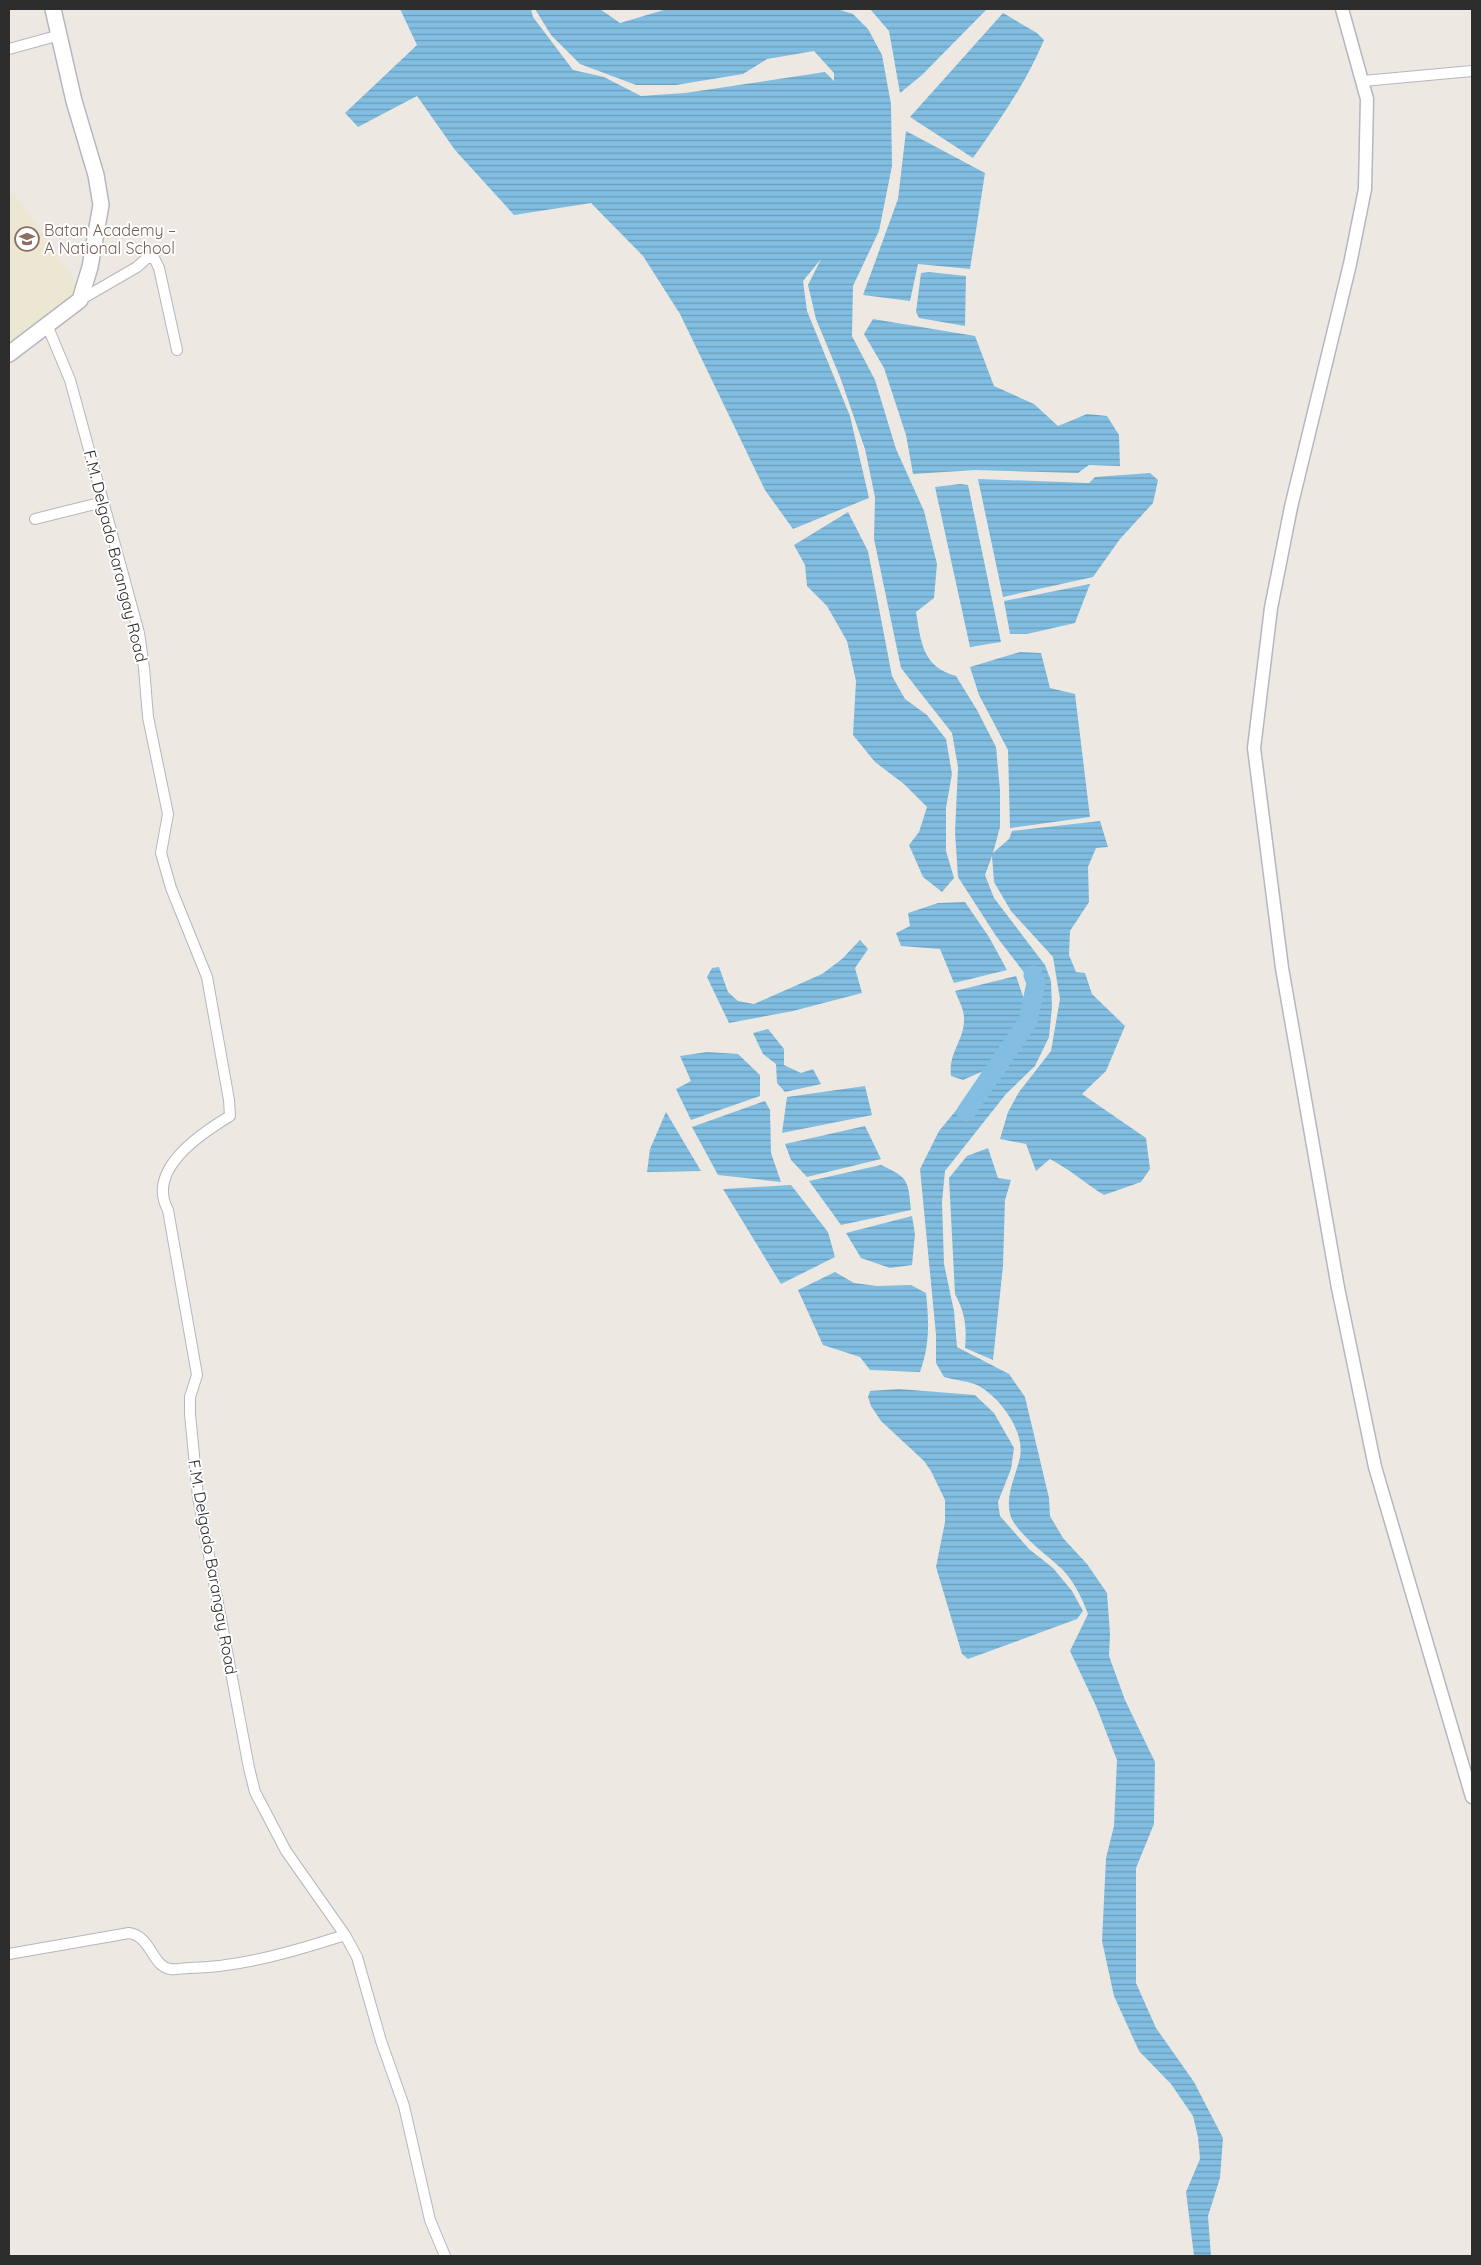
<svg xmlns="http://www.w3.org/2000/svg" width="1481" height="2265" font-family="Quicksand,sans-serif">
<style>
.education{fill:#ece7d3}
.water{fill:url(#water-rules)}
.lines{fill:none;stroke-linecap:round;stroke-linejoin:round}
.river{stroke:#82bee2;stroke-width:19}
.minor-casing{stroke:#b5b6bf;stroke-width:12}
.tertiary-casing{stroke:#b5b6bf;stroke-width:15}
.secondary-casing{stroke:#b5b6bf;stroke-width:18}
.minor{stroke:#fff;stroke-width:10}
.tertiary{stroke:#fff;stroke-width:12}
.secondary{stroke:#fff;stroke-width:15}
.labels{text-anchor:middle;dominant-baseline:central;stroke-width:4;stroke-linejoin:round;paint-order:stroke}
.education-label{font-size:16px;fill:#785e54;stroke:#fff;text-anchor:start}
.street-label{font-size:16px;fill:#2d2d2d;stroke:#fff}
</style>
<defs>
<pattern id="water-rules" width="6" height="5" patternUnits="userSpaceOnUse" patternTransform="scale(1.25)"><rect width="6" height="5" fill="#82bee2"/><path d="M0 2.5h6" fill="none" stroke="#6b9bb8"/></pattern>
</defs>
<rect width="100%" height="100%" fill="#ede9e2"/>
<!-- education -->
<path class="education" d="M13,192l65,92 -6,15 -63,45v-149z"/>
<!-- water -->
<path class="water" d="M400,9h131l2,8 40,53 31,7 37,19 44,-3 140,-21 9,9v-8l-20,-22 -47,8 -24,15 -67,11h-40l-56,-21 -29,-29 -16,-26h65l20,14 47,-14h170l16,5 15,15 14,26 9,49 1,62 -13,65 -26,55 -1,50 23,44 21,69 28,62 13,53 -3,34 -18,14c5,29 6,55 40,64l21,34 19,37 4,43v37l-7,26 16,-14 3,-8 88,-10 8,26 -12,1 -8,19 1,35 -19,29 -1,24 7,17 9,1 7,21 33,32 -19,45 -24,23 64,44 4,31 -9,13 -37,13c-19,-12 -35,-26 -54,-36l-14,12 -10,-27 -26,-5 8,-27 11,-20 32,-41 9,-52 -7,-42 -42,-46 -17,-29 -2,-26 -7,19 9,23 51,67 6,16 1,26 -3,30 -14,29 -29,28 -61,77 -3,31 2,62 10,47 3,36 52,27 16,23 24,101 1,18 13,22 24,26 20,29 3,41 -1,22 16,44 30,62 -1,62 -18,44v115l20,45 38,54 29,56 -3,40 -12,38 3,40h-17l-8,-64 14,-33 -2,-22 -5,-21 -22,-32 -32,-33 -25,-55 -12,-55 4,-83 8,-32 3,-66 -21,-54 -26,-55 18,-37c-6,-16 -14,-33 -27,-46 -13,-12 -44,-35 -50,-51 -7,-20 5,-41 9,-60 5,-26 -20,-60 -43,-72 -9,-4 -23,-5 -33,-8l-8,-14v-28l-16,-166 19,-38 24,-29 36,-22 23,-35 15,-32 -11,-38 -30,-39 -38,-59 -3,-45 3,-65 -6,-34 -51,-65 -27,-129 1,-42 -10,-48 -25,-72 -24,-58 -8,-34 13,-26 -18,22 4,30 43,105 19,82 -76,31 -28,-39 -85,-176 -37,-58 -52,-53 -77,12 -59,-65 -38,-54 -59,31 -13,-14 72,-68z
M870,9h117l-65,66 -22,18 -11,-62z
M1003,13l34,20 7,7c-18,43 -44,80 -71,118l-63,-41z
M906,131l79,42 -15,96 -52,-5 -8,37 -47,-6 35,-96z
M929,272l37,4 -1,50 -46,-8 -3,-6 5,-39z
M873,319l102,17 19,50 40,18 24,22 29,-12 20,2 12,19 1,31 -31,-1 -11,8 -102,-3 -63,4 -7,-39 -22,-67 -20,-34z
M1150,473l8,7 -5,23 -33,36 -27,38 -90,20 -25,-118 111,4 6,-6z
M960,484l8,1 33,157 -31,5 -35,-160z
M848,512l20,39 24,125 13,23 22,16 19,24 6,35 -6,34v43l8,27 -12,14 -19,-15 -14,-32 10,-13 8,-25 -23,-23 -29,-22 -22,-27 3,-54 -9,-40 -20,-35 -20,-20 -2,-21 -11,-20z
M1090,584l-15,39 -48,11h-17l-6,-33z
M1020,652l21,1 9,35 25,6 15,123 -80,11 -2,-78 -29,-55 -9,-28z
M965,902l24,35 18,33 -53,13 -14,-34 -39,-3 -5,-13 14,-7 -2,-13 30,-10z
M860,940l8,9 -13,19 7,25 -69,18 -64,12 -22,-46 5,-9 7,-1 9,25 10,9 16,3 68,-30 20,-15z
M1016,976l9,26 -3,29 -34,38 -25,11 -12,-4c-3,-24 14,-36 13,-58 0,-9 -6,-19 -9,-27z
M768,1029l16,20v16l17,8 12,-4 8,15 -36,8 -8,-9 -1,-19 -13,-10 -10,-21z
M707,1052l31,2 22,21v21l-69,24 -15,-31 15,-8 -11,-25z
M865,1086l7,29 -90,18 5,-36z
M765,1101l5,9 1,43 10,29 -63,-7 -26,-48z
M666,1112l35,59 -54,1 3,-23z
M865,1126l16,33 -74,18 -16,-17 -6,-16z
M988,1148l10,30 13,2 -6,20 -2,66 -10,94 -28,-12c2,-21 0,-35 -10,-54l-6,-116 18,-22z
M881,1165c28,13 27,15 30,45l-70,15 -32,-44z
M791,1185l37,47 7,25 -54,27 -58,-95z
M912,1216l3,18 -3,31 -22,3 -29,-10 -15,-25z
M835,1272l19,11 23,3 34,-1 15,8c3,28 4,52 -6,79l-50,-2 -10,-13 -37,-12 -25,-55z
M899,1389l76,6 19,18 20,35 -3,21 -13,33 2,14 29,33 24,19 19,23 11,20 -6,8 -109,40 -6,-5 -26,-87 9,-45v-22l-14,-29 -7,-10 -43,-40 -10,-15 -3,-9 2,-6z"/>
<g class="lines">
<!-- river -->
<path class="river" d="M966,1112l62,-91 8,-38 -3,-8"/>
<!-- minor casing -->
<g class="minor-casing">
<path id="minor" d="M9,49l51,-14
M1363,81l109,-10
M80,300l57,-33 10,-9h7l5,10 18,82
M47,325l23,55 69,253 5,35 4,49 20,97 -7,39 10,35 36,89 22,123 1,16c-30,18 -84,54 -62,94l29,165 -7,22v17l8,83 51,271 6,24 31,59 59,84 12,22 24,84 23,65 26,114 15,36
M35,519l68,-17
M9,1954l120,-21c22,3 23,33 41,36 6,1 13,-1 19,-1 53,-1 106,-17 156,-33"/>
</g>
<!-- tertiary casing -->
<g class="tertiary-casing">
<path id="tertiary" d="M1342,9l25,90 -2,90 -15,75 -59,243 -20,101 -17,140 28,220 56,320 37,179 97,330"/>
</g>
<!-- secondary casing -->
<g class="secondary-casing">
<path id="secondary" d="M9,354l71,-54 10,-33 11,-62 -5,-30 -22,-74 -21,-92"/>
</g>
<!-- minor -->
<use href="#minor" class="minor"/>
<!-- tertiary -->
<use href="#tertiary" class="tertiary"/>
<!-- secondary -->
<use href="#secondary" class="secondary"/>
</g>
<!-- icons -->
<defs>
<g id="school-ring" transform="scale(1.25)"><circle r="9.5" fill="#fff" stroke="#8d6e63" stroke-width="1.5"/><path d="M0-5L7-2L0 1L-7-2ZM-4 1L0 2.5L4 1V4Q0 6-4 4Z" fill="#8d6e63"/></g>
</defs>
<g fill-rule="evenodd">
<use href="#school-ring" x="27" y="239"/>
</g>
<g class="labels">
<!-- education labels -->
<g class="education-label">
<text x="44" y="230">Batan Academy –<tspan x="44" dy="18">A National School</tspan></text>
</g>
<!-- street labels -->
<g class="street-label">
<text transform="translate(116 556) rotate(76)">F.M. Delgado Barangay Road</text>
<text transform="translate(213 1567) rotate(80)">F.M. Delgado Barangay Road</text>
</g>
</g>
<!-- border -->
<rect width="1481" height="2265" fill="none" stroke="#2d2d2d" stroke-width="20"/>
</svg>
